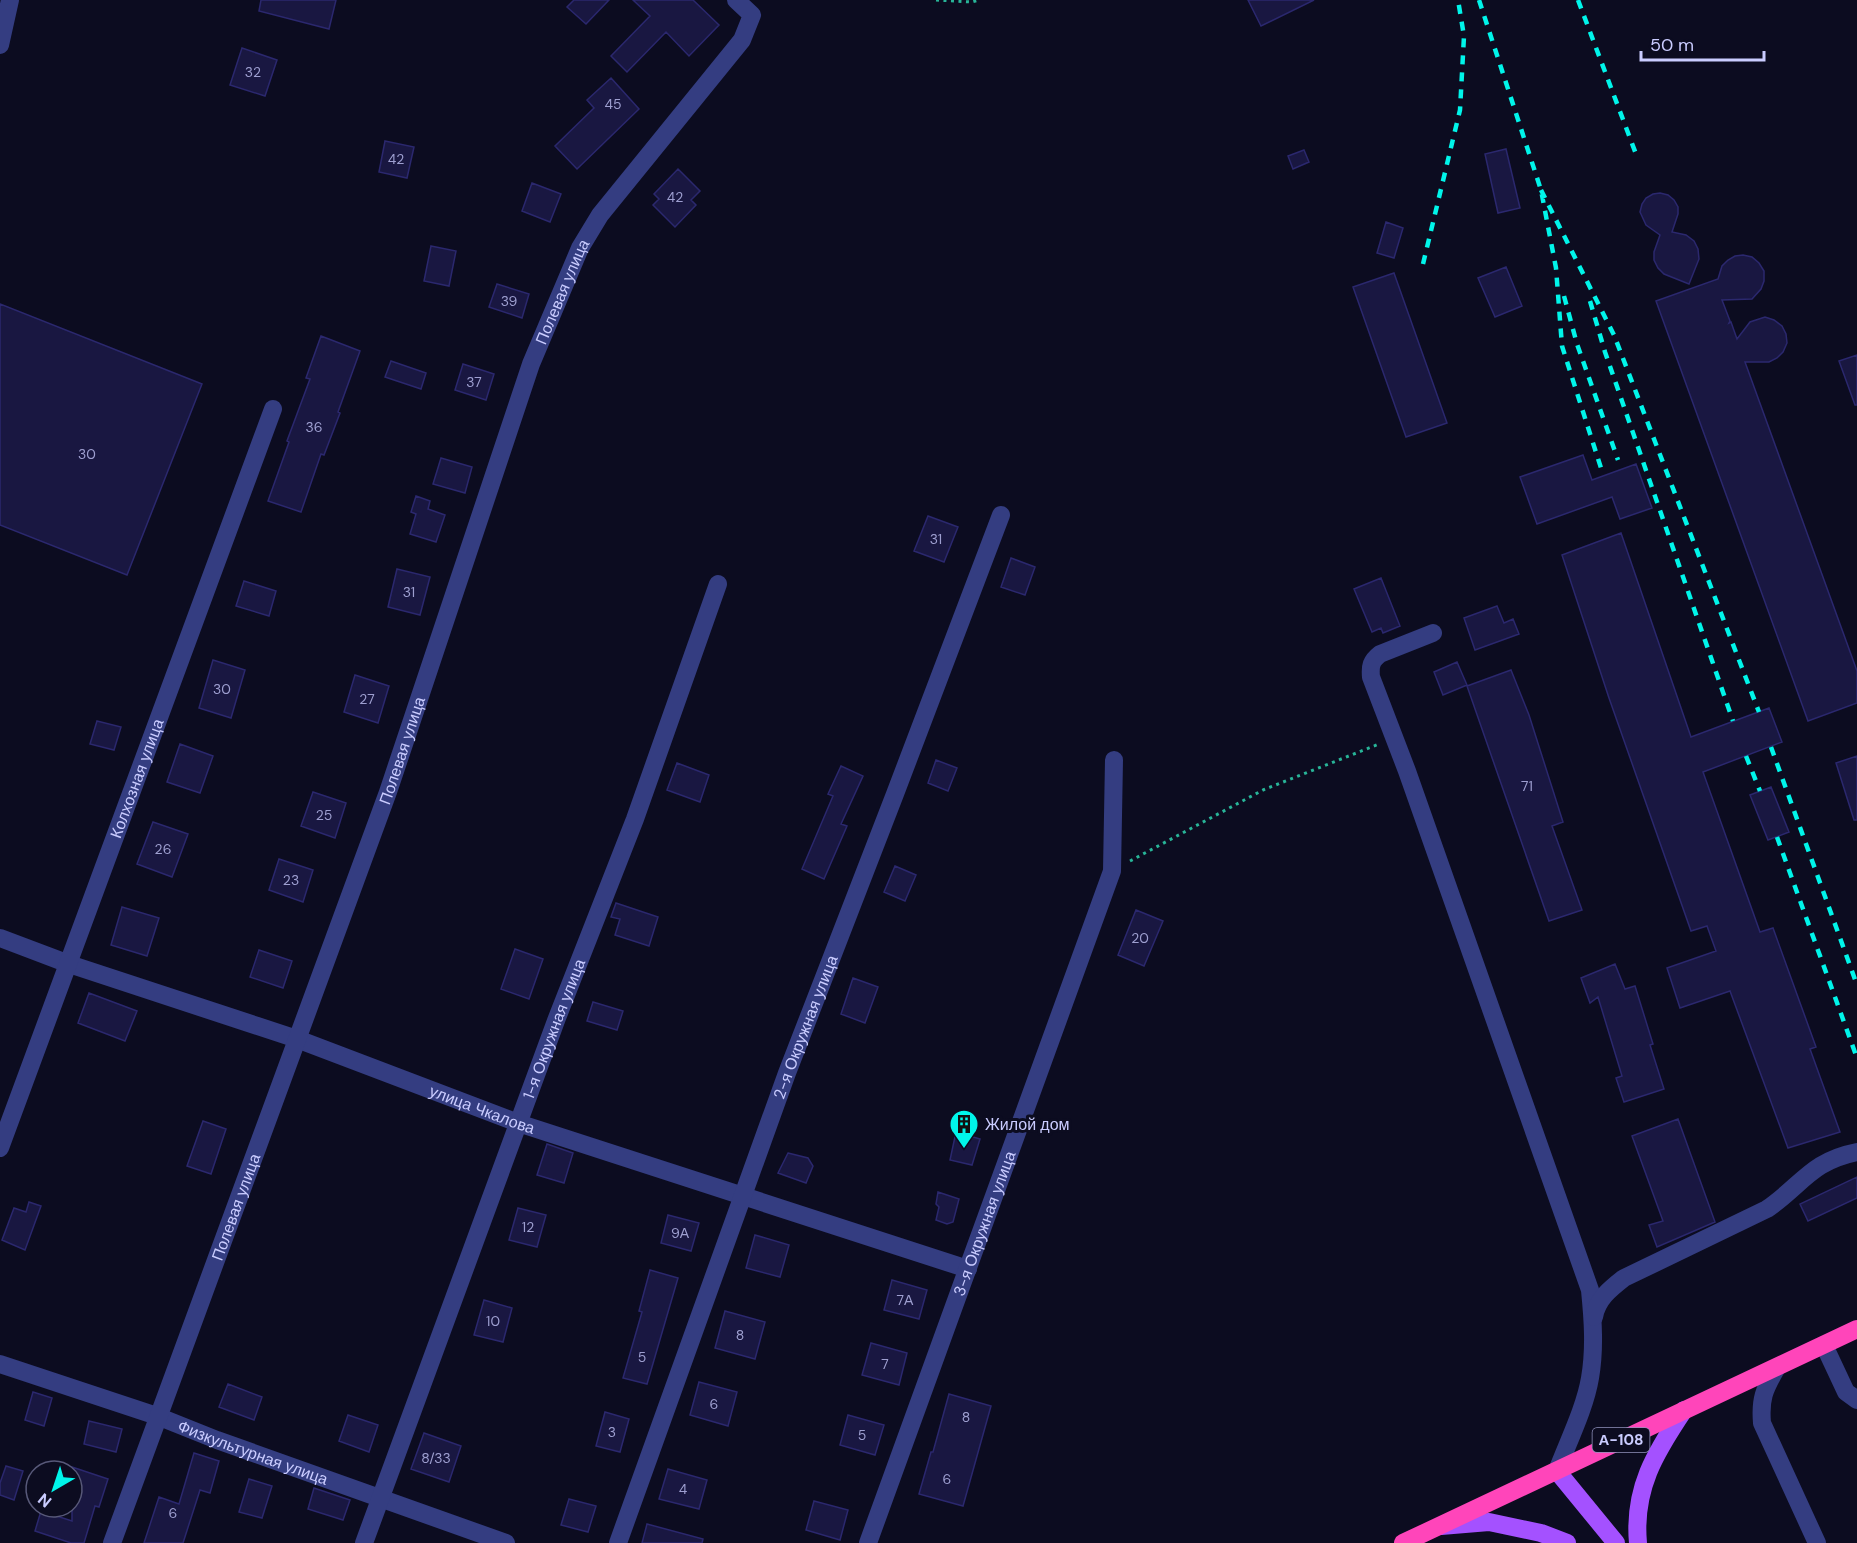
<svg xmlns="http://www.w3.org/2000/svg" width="1857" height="1543" font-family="'DM Sans',sans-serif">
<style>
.building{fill:#191741;stroke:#2b286e;stroke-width:1.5}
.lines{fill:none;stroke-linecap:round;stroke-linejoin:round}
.path{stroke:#28b598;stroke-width:3;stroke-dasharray:3 4.5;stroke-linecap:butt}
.minor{stroke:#343d81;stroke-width:18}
.major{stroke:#a451ff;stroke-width:18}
.highway{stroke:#ff45ba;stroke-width:18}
.rail{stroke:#00f5ea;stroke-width:4.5;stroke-dasharray:9 8;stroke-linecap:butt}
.labels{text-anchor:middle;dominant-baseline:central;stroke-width:6;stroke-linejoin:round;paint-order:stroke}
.number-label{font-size:14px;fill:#9e9fd0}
.shield{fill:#0c0c20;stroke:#9192bc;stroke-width:1.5}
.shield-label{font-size:15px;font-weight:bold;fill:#caccff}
.street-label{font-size:16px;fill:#caccff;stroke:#0c0c20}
.poi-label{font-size:16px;fill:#caccff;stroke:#0c0c20;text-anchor:start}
</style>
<rect width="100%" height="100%" fill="#0c0c20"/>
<!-- building -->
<path class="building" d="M261,0h75l-7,29 -70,-18z
M574,0h35l-23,24 -19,-17z
M633,0h60l26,25 -30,31 -23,-24 -39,40 -16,-16 39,-40z
M1248,0h66l-53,26z
M242,48l35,12 -12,36 -35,-11z
M611,78l28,31 -62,60 -22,-23 39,-38 -7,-8z
M385,141l29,6 -7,31 -28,-6z
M1506,149l14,59 -22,5 -13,-59z
M1304,150l5,12 -16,7 -5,-13z
M678,169l22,22 -9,9 5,5 -21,22 -22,-22 6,-6 -5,-5z
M532,183l29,11 -11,28 -28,-11z
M1660,193l8,2 6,5 4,7v7l-6,18 14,3 8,6 4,8 1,10 -10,25 -25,-10 -6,-6 -4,-8v-8l6,-17 -14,-10 -6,-13 2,-8 4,-6 7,-4z
M1386,222l17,6 -9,30 -17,-5z
M431,246l25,5 -7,35 -25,-5z
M1743,255l9,2 7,6 5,8v10l-3,8 -9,10 -30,1 8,21 -1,2 2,-1 6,17 13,-17 15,-5 9,3 8,6 4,8 1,9 -4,9 -6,6 -8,4h-24l112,309v32l-49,18 -152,-420 62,-22 4,-13 6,-6 7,-4z
M1506,267l16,39 -27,11 -17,-39z
M1394,273l53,150 -41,14 -53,-150z
M497,284l32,10 -7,24 -33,-11z
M0,304l202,80 -75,191 -127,-50z
M321,336l39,15 -22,61 2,1 -16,42 -3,-1 -20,58 -33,-11 21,-59 -2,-1 23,-62 -4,-1z
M1857,355v50h-2l-16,-44z
M391,361l35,12 -5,16 -36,-12z
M463,364l31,10 -8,26 -31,-10z
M1583,455l9,25 44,-16 16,44 -32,11 -8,-22 -75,27 -17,-47z
M441,458l31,9 -7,26 -32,-9z
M416,496l14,5 -2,8 17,6 -9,27 -26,-8 6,-20 -5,-2z
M928,516l30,11 -14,35 -30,-11z
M1621,533l70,204 78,-29 13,34 -79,30 57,160 13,-4 43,119 -6,2 30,83 -52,16 -58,-157 -50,17 -13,-40 49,-17 -9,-25 -16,5 -82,-233 -47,-143z
M1011,558l24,9 -10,28 -24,-8z
M397,569l33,8 -10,38 -32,-8z
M1381,578l19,48 -17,7 -2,-5 -9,4 -18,-43z
M244,581l32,10 -7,25 -33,-10z
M1497,606l7,17 9,-4 6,15 -44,16 -11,-32z
M213,660l32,10 -14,48 -32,-10z
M1457,662l10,23 -24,10 -9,-23z
M1511,670l18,45 34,107 -11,4 30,84 -33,11 -82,-235z
M355,675l34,11 -11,37 -34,-11z
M97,721l24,6 -7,23 -24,-6z
M180,744l33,12 -13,37 -33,-11z
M1857,756v64h-3l-18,-57z
M936,760l21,8 -9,23 -20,-8z
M677,763l32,12 -9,27 -33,-12z
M841,766l22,10 -22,48 6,2 -23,53 -22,-10 31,-73 -5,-2z
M1771,787l18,45 -21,8 -18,-45z
M313,792l33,11 -11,35 -34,-12z
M153,822l35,12 -16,43 -35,-13z
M279,859l34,11 -10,32 -34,-12z
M895,866l21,9 -11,26 -21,-9z
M616,903l42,14 -9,29 -34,-11 5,-16 -9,-2z
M122,907l37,11 -12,38 -36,-11z
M1136,910l27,11 -19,45 -26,-11z
M515,949l28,10 -14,40 -28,-10z
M259,950l33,11 -9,27 -33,-11z
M1615,964l10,25 10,-3 18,58 -3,1 14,44 -40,13 -8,-24 6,-2 -24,-79 -8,6 -9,-25z
M853,978l25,9 -13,36 -24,-9z
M89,993l48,18 -12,30 -47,-18z
M593,1002l30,9 -6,19 -30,-9z
M1678,1119l37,103 -58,25 -8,-22 14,-4 -31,-85z
M203,1121l23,8 -15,45 -24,-8z
M956,1132l24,7 -8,26 -22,-5z
M547,1144l26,9 -9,30 -27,-8z
M788,1153l20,5 5,8 -7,17 -28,-10z
M1857,1177v21l-49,23 -8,-17z
M938,1192l21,7 -6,23 -6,2 -11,-4 3,-13 -3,-3z
M29,1202l12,4 -16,44 -23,-10 12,-32 12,4z
M518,1208l28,7 -9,32 -28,-7z
M668,1215l31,8 -8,28 -30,-8z
M755,1235l34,10 -9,32 -34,-9z
M650,1270l28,8 -31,106 -24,-6 19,-66 -3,-1z
M892,1280l35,10 -8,29 -35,-9z
M484,1300l28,8 -9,34 -29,-7z
M725,1311l40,11 -10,37 -40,-11z
M871,1343l36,10 -8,32 -37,-10z
M699,1382l38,10 -9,34 -38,-11z
M228,1384l34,13 -8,23 -35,-13z
M33,1392l19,6 -8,28 -19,-6z
M949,1394l42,12 -28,100 -44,-12 12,-42h2z
M605,1412l24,7 -9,33 -24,-6z
M348,1415l30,10 -9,27 -30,-11z
M848,1415l36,10 -9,30 -35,-10z
M89,1421l33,8 -6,23 -32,-8z
M424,1433l37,13 -12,36 -38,-13z
M194,1453l25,8 -9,32 -10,-3 -17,53h-39l15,-46 20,7z
M6,1466l17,5 -9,29 -14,-5v-12z
M72,1467l36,12 -9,28 -4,-1 -11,37h-13l-36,-12 6,-20 31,10z
M668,1469l39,11 -8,29 -40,-10z
M249,1479l23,7 -10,32 -23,-6z
M314,1488l36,12 -7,20 -35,-11z
M569,1499l27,7 -8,26 -27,-7z
M814,1501l34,9 -8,30 -34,-10z
M647,1524l56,15 -1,4h-60z"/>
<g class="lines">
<!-- path -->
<path class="path" d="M936,0l36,2 7,-2
M1130,861l133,-71 116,-46"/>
<!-- minor -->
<g class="minor">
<path d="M0,45l10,-45"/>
<path d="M1433,633l-53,21c-9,7 -10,12 -9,23l36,94 183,519c3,30 5,59 0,88 -5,30 -22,64 -33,93"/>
<path id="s1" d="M0,938l69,26 228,75 221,84 450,146"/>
<path id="s2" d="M0,1148l273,-739"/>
<path d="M1594,1317c3,-18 16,-28 30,-39l143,-69c35,-24 44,-48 90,-57"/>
<path d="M1824,1345l22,47 11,8"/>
<path id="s3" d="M0,1364l157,52 60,24 289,103"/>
<path d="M1776,1369c-12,21 -16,30 -14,54l55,120"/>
<path id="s4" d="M112,1543l276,-751 143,-428 49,-116 20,-33 142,-175 10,-25 -16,-15"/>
<path id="s5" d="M364,1543l193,-525 78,-199 83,-235"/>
<path id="s6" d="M618,1543l169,-470 108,-279 106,-279"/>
<path id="s7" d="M868,1543l244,-672 2,-111"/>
</g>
<!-- major -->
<path class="major" d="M1557,1471l59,72
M1441,1526l48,-4 52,11 26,10
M1638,1543c-5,-54 17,-90 46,-133"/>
<!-- highway -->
<path class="highway" d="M1403,1543l454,-214"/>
<!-- rail -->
<path class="rail" d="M1479,0l62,190 15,78 6,78 39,122
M1578,0l58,154
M1541,190l73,145 145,377
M1423,264l37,-154 4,-74 -6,-36
M1564,296l13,48 41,116
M1590,301l15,51 128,369
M1771,747l86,238
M1746,756l14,35
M1777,837l80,221"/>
</g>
<!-- icons -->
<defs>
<g id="building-pin" transform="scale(1.5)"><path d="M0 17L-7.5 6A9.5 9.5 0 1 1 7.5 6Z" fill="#00f5ea" stroke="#0c0c20"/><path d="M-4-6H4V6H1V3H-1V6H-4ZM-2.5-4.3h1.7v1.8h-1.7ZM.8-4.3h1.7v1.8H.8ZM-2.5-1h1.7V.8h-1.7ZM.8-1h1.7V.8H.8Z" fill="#111"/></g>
</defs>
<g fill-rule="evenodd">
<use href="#building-pin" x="964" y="1124"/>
</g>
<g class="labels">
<!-- number labels -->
<g class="number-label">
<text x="253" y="72">32</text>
<text x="613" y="104">45</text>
<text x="396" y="159">42</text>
<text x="675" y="197">42</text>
<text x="509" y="301">39</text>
<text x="474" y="382">37</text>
<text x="314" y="427">36</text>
<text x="87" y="454">30</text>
<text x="936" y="539">31</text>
<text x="409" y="592">31</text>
<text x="222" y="689">30</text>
<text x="367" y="699">27</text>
<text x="1527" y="786">71</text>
<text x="324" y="815">25</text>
<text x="163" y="849">26</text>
<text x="291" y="880">23</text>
<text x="1140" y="938">20</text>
<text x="528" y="1227">12</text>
<text x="680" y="1233">9А</text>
<text x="905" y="1300">7А</text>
<text x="493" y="1321">10</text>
<text x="740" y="1335">8</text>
<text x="642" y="1357">5</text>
<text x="885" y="1364">7</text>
<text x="714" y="1404">6</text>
<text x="966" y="1417">8</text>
<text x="612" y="1432">3</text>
<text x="862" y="1435">5</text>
<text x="436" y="1458">8/33</text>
<text x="947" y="1479">6</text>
<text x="683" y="1489">4</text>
<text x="173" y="1513">6</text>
</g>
<!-- shield labels -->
<rect class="shield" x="1592.5" y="1428" width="57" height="24" rx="4.5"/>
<g class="shield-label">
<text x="1621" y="1440">А-108</text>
</g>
<!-- street labels -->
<g class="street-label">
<text stroke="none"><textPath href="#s4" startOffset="1330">Полевая улица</textPath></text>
<text stroke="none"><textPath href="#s4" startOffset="844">Полевая улица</textPath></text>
<text stroke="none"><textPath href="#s2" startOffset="394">Колхозная улица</textPath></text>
<text stroke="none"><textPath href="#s6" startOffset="549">2-я Окружная улица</textPath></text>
<text stroke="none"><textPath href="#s5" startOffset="548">1-я Окружная улица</textPath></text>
<text stroke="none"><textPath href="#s1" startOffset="512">улица Чкалова</textPath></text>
<text stroke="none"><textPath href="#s4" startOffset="358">Полевая улица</textPath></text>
<text stroke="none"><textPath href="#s7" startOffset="340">3-я Окружная улица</textPath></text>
<text stroke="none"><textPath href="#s3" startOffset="268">Физкультурная улица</textPath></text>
</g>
<!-- poi labels -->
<g class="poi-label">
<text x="985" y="1124">Жилой дом</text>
</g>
</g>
<!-- north arrow -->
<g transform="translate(54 1489) rotate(219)"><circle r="28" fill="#0c0c20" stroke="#585979" stroke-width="1.5"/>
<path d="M0-4.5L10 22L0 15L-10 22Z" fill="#00f5ea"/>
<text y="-9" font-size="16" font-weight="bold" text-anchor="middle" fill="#caccff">N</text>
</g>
<!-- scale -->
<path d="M1641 51v9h123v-9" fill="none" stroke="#caccff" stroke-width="3"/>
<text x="1650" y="51" font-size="18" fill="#caccff" stroke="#0c0c20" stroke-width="4.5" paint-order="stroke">50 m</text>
</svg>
